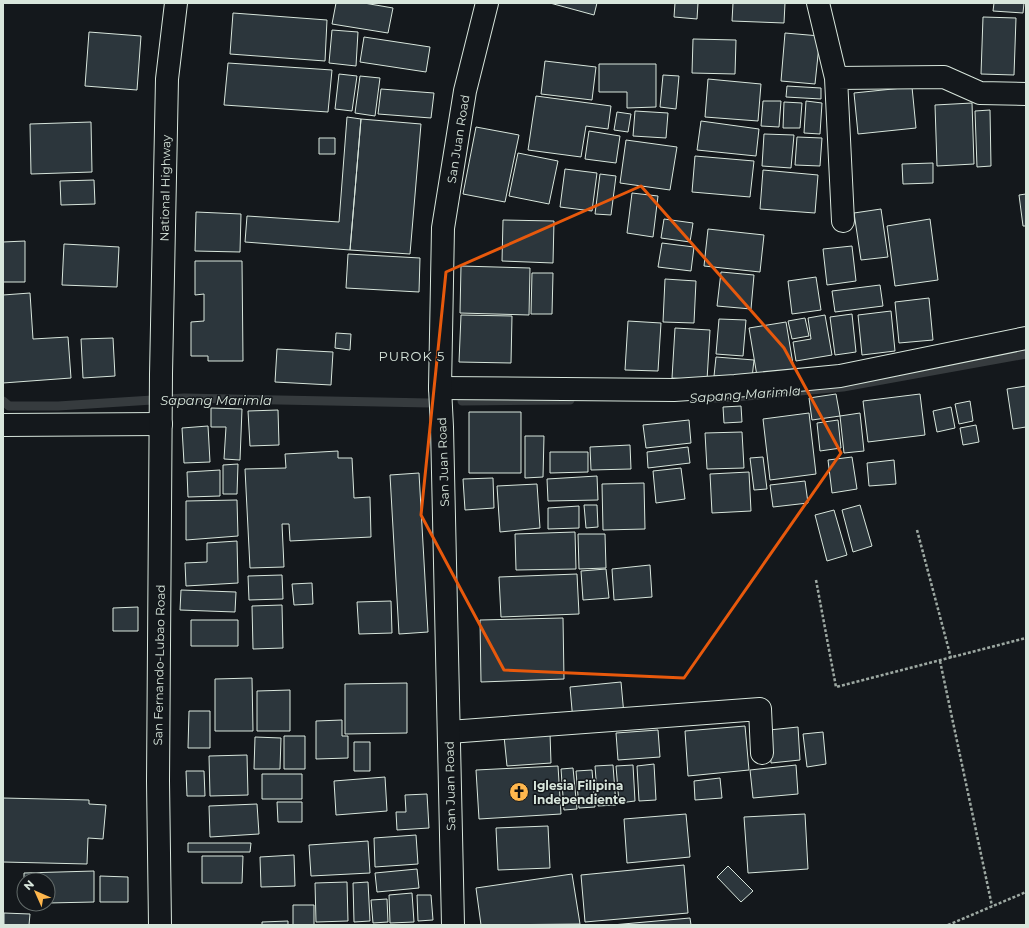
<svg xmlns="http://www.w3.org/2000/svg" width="1029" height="928" font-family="Montserrat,sans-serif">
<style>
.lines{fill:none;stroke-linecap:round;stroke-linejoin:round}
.stream{stroke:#363b3e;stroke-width:9}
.building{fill:#2c363c;stroke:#d8e6dc}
.street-casing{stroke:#d8e6dc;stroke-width:24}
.secondary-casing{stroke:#d8e6dc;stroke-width:24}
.path{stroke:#9da8a2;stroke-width:2.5;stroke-dasharray:3 2;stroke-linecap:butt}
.street{stroke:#14181c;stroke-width:22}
.secondary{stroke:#14181c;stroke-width:22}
.marked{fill:none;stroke:#e8590c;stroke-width:3;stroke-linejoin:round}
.labels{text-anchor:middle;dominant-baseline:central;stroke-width:3;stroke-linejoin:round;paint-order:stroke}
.street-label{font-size:12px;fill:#d8e6dc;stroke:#14181c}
.poi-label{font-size:12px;font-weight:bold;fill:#d8e6dc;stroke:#14181c;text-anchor:start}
.neighbourhood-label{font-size:13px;letter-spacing:1px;fill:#d8e6dc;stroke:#14181c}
.water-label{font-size:13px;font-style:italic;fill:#d8e6dc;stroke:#14181c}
</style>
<rect width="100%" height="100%" fill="#14181c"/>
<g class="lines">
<!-- stream -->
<path class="stream" d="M715,398l21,-1 107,-10 183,-33
M3,401l6,5h49l126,-8 246,5
M462,401l108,-1"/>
</g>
<!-- building -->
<path class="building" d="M336,3h28l29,5 -5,25 -56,-9z
M550,3h47l-3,12z
M675,3h23l-1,16 -23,-2z
M733,3h52l-1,20 -52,-2z
M994,3h30l-1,10 -30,-2z
M233,13l94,7 -2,41 -95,-7z
M983,17l33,1 -2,57 -33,-1z
M332,30l26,2 -2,34 -27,-3z
M89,32l52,4 -4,54 -52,-4z
M785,33l35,3 -5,48 -34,-3z
M364,37l66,10 -4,25 -66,-10z
M693,39l43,1 -1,34 -43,-1z
M545,61l51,6 -4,33 -51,-6z
M228,63l104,7 -4,42 -104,-7z
M599,64h57v43l-29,1v-16h-28z
M339,74l18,2 -5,35 -17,-2z
M663,75l16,1 -3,33 -16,-2z
M360,76l20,2 -5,38 -20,-3z
M708,79l53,5 -3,37 -53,-4z
M787,86l34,2v11l-35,-2z
M912,87l4,41 -58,6 -4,-41z
M381,89l53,4 -3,25 -53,-4z
M536,96l75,10 -3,23 -22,-3 -5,31 -53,-7z
M763,101h18l-2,26 -18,-1z
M806,101l16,2 -2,31 -16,-1z
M784,102l18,1 -2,25h-17z
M972,103l2,61 -37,2 -2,-61z
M990,110l1,56 -14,1 -2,-56z
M635,111l33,2 -2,25 -33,-2z
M617,112l14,2 -3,18 -14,-2z
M347,117l14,2 -11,131 -105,-8 2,-26 92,6z
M361,119l60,5 -11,130 -60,-4z
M701,121l58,8 -3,27 -59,-6z
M91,122l1,50 -61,2 -1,-50z
M476,127l43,8 -14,67 -42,-8z
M589,131l31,5 -4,27 -31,-4z
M764,134l30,1 -3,33 -29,-2z
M797,137l25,1 -2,28 -25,-1z
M319,138h16v16h-16z
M626,140l51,7 -7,43 -50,-7z
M518,153l40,8 -9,43 -40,-8z
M695,156l59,5 -4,36 -58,-5z
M933,163v20l-30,1 -1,-20z
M565,169l32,4 -5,38 -32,-4z
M763,170l55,5 -3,38 -55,-4z
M600,174l16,2 -5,39 -16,-1z
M94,180l1,24 -34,1 -1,-24z
M632,193l26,3 -5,41 -26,-4z
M1026,194v32h-3l-4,-31z
M881,209l7,48 -27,3 -7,-47z
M196,212l45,2 -1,38 -45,-1z
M664,219l29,4 -3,19 -29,-4z
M930,219l8,61 -43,6 -8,-60z
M503,220l51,1 -1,42 -51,-2z
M708,229l56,6 -4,37 -56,-6z
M25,241v41h-22v-40z
M662,243l32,4 -3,24 -33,-4z
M64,244l55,3 -2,40 -55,-2z
M852,246l4,35 -29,4 -4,-36z
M348,254l72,4 -1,34 -73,-4z
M195,261h47l1,100h-35v-5h-17v-34l13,-1v-27l-9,1z
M461,266l69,2 -1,47 -69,-2z
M721,272l33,3 -3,34 -34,-3z
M532,273h21l-1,41h-21z
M816,277l5,33 -29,4 -4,-33z
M665,279l31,2 -2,42 -31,-1z
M880,285l3,21 -48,6 -3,-21z
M30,293l3,46 35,-2 3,41 -68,5v-88z
M929,298l4,42 -34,3 -4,-41z
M891,311l4,40 -33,4 -4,-40z
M852,314l4,38 -21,3 -5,-38z
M461,315l51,1 -1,47 -52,-1z
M825,315l7,40 -36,6 -3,-19 18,-3 -3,-21z
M805,318l4,18 -17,3 -4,-18z
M719,319l27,1 -3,36 -27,-2z
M628,321l33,2 -3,48 -33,-1z
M786,322l8,48 -37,6 -8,-48z
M675,328l35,2 -3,50 -35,-2z
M336,333l15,1 -1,16 -15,-2z
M113,338l2,38 -32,2 -2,-39z
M277,349l56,3 -2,33 -56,-3z
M716,357l38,3 -2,18 -38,-2z
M1026,386v41l-13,2 -6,-40z
M836,394l4,22 -28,4 -3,-22z
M920,394l5,41 -57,7 -5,-41z
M970,401l3,20 -14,3 -4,-20z
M741,406l1,16 -18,1 -1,-16z
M951,407l4,21 -18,4 -4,-21z
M211,408l31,1 -2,51 -16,-1 2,-32h-15z
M278,410l1,35 -29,1 -2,-35z
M469,412h52v61h-52z
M809,413l7,61 -46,6 -7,-61z
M860,413l4,38 -20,2 -4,-37z
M689,420l2,23 -45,5 -3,-23z
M838,420l3,28 -21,3 -3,-28z
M976,425l3,17 -16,3 -3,-17z
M208,426l2,36 -26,1 -2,-35z
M742,432l2,36 -37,1 -2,-36z
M525,436h19l-1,41 -18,1z
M630,445l1,24 -40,1 -1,-23z
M688,447l2,16 -42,5 -1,-16z
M338,451v7h14l2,40 16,-1 1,40 -81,4 -1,-17h-7l2,43 -34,1 -5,-99 41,-1 -1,-14z
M550,452h38v20l-38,1z
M763,457l4,32 -13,1 -4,-32z
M852,457l5,32 -25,4 -4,-33z
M894,460l2,24 -27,2 -2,-23z
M238,464l-1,30h-14v-29z
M681,468l4,31 -29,4 -3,-32z
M220,470v26l-32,1 -1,-25z
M749,472l2,39 -39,2 -2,-39z
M419,473l9,159 -29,2 -9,-159z
M597,476l1,24 -50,1 -1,-22z
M493,478l1,30 -29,2 -2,-31z
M805,481l3,22 -35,4 -3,-22z
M644,483l1,46 -42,1 -1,-46z
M537,484l3,44 -40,4 -3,-46z
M237,500l1,36 -52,4v-39z
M584,505h13l1,22 -12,1z
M860,505l12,41 -19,6 -11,-42z
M579,506v22l-31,1v-21z
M834,510l13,45 -20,6 -12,-46z
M575,532l1,37 -60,1 -1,-36z
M578,534h27l1,34 -27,1z
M237,541l1,42 -52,3 -1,-23 22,-1v-19z
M650,565l2,32 -38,3 -2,-31z
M606,569l3,29 -26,2 -2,-29z
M577,574l2,40 -78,3 -2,-40z
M282,575l1,24 -34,1 -1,-24z
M312,583l1,21 -19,1 -2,-21z
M181,590l55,2 -1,20 -55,-2z
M391,601l1,32 -33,1 -2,-32z
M282,605l1,43 -30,1 -1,-43z
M138,607v24h-25v-23z
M563,618l1,61 -83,3 -1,-62z
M191,620h47v26h-47z
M252,678l1,53h-38v-52z
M621,682l3,33 -51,6 -3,-34z
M407,683v50l-62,1v-50z
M290,690v41h-33v-40z
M189,711h21v37h-22z
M342,720v16h6v22l-32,1v-38z
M745,726l4,44 -61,6 -3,-45z
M798,727l2,33 -29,3 -2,-33z
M658,730l2,27 -42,3 -2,-27z
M823,732l3,32 -19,3 -4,-33z
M550,733l1,30 -44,3 -3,-30z
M284,736h21v33h-21z
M255,737l26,1 -1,31h-26z
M354,742h16v29h-16z
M247,755l1,40 -38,1 -1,-40z
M654,764l2,36 -17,1 -2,-35z
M613,765l3,40 -18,1 -3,-40z
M633,765l2,36 -16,2 -3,-37z
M796,765l2,29 -45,4 -3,-28z
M558,766l3,48 -82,5 -3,-49z
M573,768l4,41 -13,1 -3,-41z
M592,770l3,37 -16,1 -3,-37z
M186,771h18l1,25h-18z
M262,774h40v25h-40z
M385,777l2,34 -51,4 -2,-34z
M720,778l2,20 -27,2 -1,-19z
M427,794l2,34 -32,2 -1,-18h10l-1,-17z
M3,798l86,2v4l17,1 -3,34 -15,-1 -1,26 -84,-2z
M277,802h25v20h-24z
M257,804l2,30 -49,3 -1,-31z
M686,814l4,43 -63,6 -3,-44z
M805,814l3,55 -60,4 -4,-56z
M548,826l2,42 -52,2 -2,-42z
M416,835l2,29 -43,3 -1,-29z
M368,841l2,32 -59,3 -2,-31z
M188,843h63l-1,9h-62z
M294,855l1,31 -34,1 -1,-30z
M202,856h41l-1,27h-40z
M684,865l4,48 -103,9 -4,-47z
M728,866l25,25 -12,11 -24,-25z
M417,869l2,19 -42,4 -2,-19z
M94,871v31l-46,1v-23h-24v-7z
M572,874l8,50 -99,1 -5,-37z
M100,876l28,1v25h-28z
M347,882l1,39 -32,1 -1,-39z
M368,882l2,39 -16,1 -1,-39z
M412,893l2,29 -24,1 -1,-28z
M417,895h14l2,25 -15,1z
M387,899l1,23 -15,1 -2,-23z
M293,905h21v20h-21z
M4,913l26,1 -1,11h-25z
M690,918l1,7h-79z
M288,921v4h-26v-3z"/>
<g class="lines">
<!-- street casing -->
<g class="street-casing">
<path id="street" d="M818,3l18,75 7,143
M836,78l108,-1 36,16 46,1
M440,388l234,2 61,-4 105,-10 186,-38
M3,425l158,-1
M449,732l311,-23 2,44"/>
</g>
<!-- secondary casing -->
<g class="secondary-casing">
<path id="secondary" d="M160,925l-2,-144 3,-407 6,-295 9,-76
M453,925l-11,-498 -2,-39 3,-160 22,-137 22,-88"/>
</g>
<!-- path -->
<path class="path" d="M917,530l34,128
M816,580l20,107 190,-49
M940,661l52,245
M948,925l78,-33"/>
<!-- street -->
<use href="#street" class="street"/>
<!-- secondary -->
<use href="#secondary" class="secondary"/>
</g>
<!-- marked area -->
<path class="marked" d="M641,186l143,162 57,105 -157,225 -180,-8 -83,-155 25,-243z"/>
<!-- icons -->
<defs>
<g id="church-disc" transform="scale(1)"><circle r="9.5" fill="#ffb74d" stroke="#14181c"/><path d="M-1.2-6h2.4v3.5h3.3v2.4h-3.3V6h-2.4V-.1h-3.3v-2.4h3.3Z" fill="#111"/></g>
</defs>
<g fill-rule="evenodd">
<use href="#church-disc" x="519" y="792"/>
</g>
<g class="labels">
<!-- street labels -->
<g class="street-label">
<text transform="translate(458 139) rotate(-81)">San Juan Road</text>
<text transform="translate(165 188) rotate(-89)">National Highway</text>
<text transform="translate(443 462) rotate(-92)">San Juan Road</text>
<text transform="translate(159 665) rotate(-89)">San Fernando-Lubao Road</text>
<text transform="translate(450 786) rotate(-91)">San Juan Road</text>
</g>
<!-- poi labels -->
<g class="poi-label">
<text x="533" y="785">Iglesia Filipina<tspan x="533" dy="14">Independiente</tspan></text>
</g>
<!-- neighbourhood labels -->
<g class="neighbourhood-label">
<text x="412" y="356">PUROK 5</text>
</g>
<!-- water labels -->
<g class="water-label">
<text transform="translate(745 394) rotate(-4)">Sapang Marimla</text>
<text x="216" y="400">Sapang Marimla</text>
</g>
</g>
<!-- border -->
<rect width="1029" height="928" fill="none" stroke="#d8e6dc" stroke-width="8"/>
<!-- north arrow -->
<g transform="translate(36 892) rotate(315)"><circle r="19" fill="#14181c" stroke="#626a69"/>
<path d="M0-3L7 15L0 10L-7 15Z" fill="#ffb74d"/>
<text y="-6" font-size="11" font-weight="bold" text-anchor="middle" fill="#d8e6dc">N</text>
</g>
</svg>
